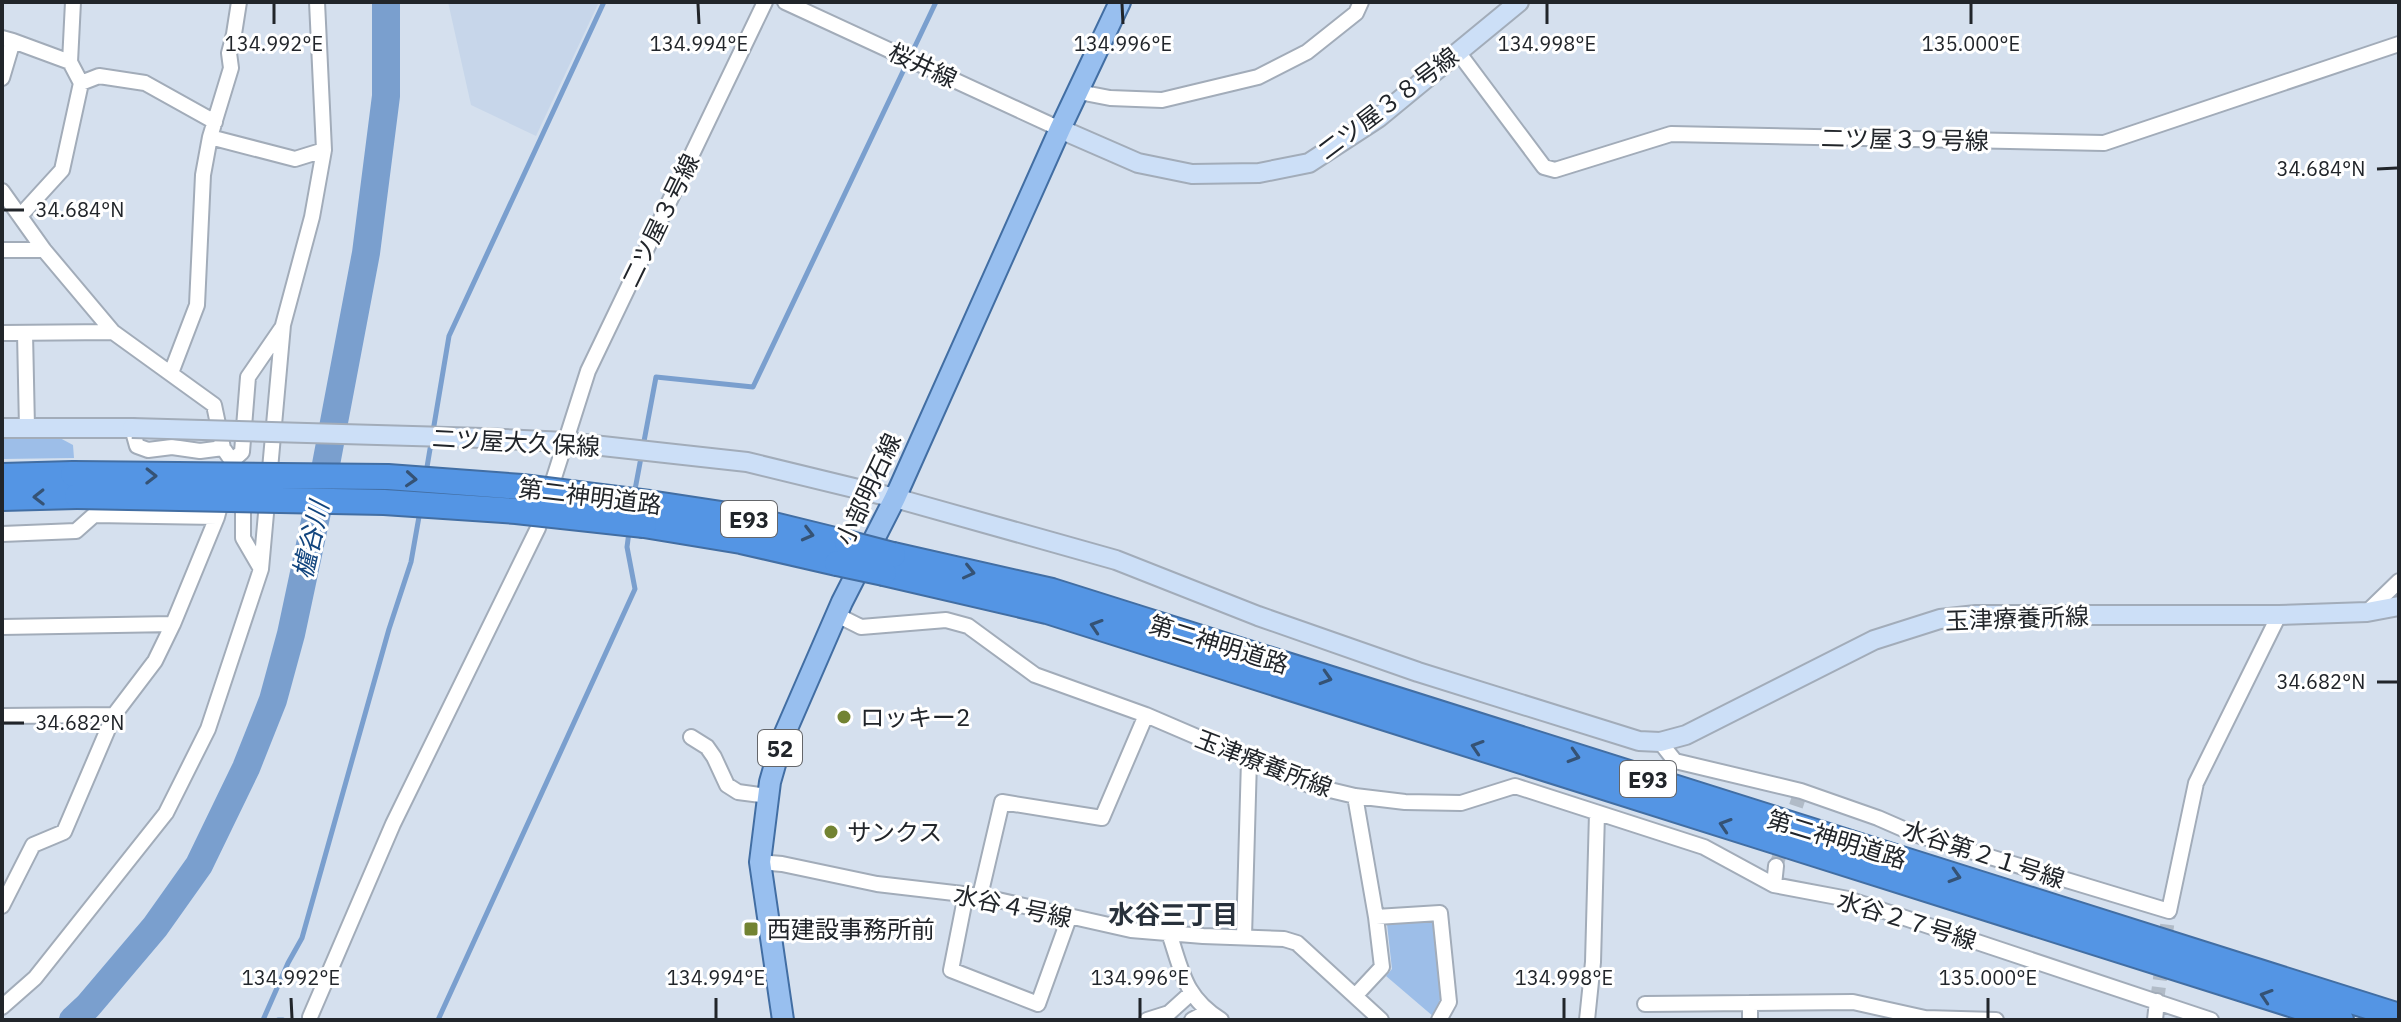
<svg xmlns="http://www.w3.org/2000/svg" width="2401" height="1022" font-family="'IBM Plex Sans','Noto Sans JP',sans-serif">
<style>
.built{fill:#c7d6ea}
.green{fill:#9dbee8}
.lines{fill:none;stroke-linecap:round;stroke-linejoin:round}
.stream{stroke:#7a9fce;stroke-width:5}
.river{stroke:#7a9fce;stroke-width:28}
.street-tunnel{stroke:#b1bbc7;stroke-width:14;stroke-dasharray:14 7;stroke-linecap:butt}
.street-casing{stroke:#a2acb9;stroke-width:18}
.secondary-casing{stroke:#a2acb9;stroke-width:22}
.primary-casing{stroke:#426ea3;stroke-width:24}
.highway-casing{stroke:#426ea3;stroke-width:28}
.street{stroke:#fff;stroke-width:14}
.secondary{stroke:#ccdff7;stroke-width:18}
.primary{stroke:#98bfef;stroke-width:20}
.highway{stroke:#5495e4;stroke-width:24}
.secondary-bridge-casing{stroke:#a2acb9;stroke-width:22;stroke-linecap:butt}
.highway-bridge-casing{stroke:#426ea3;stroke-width:28;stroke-linecap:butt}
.secondary-bridge{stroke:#ccdff7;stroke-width:18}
.highway-bridge{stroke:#5495e4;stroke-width:24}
.oneway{stroke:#355274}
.ticks{fill:none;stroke:#21252a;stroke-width:3}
.poi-dot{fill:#728332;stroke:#fff;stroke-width:3}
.labels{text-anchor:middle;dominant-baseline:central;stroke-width:6;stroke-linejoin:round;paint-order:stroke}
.shield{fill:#fff;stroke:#64666a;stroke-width:2}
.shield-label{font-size:22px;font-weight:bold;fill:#21252a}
.street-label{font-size:24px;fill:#21252a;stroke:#fff}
.poi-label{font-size:24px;fill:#21252a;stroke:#fff;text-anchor:start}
.water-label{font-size:26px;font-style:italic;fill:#12457e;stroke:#fff}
.neighbourhood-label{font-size:26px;font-weight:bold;fill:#28313b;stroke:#fff}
.ticks-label{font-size:20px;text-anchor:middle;fill:#21252a;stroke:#fff;stroke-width:6;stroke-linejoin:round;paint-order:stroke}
</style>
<rect width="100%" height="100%" fill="#d5e0ee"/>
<!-- built -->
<path class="built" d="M448,2h151l-63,134 -65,-31z"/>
<!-- green -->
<path class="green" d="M58,437l15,8 1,13 -72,1v-21z
M1429,921l7,3 5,73 -7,20 -48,-41 6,-7 -5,-45z"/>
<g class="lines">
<!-- stream -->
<path class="stream" d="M426,473l23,-137 155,-334
M634,495l22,-118 97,10 183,-385
M263,1020l25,-57 14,-25 87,-309 22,-67 9,-51
M278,1020h5
M438,1020l197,-431 -8,-42 2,-15"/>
<!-- river -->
<path class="river" d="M73,1020l15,-14 67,-79 44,-62 47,-97 27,-68 18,-66 26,-122 49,-259 20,-157v-94"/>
<!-- street-tunnel -->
<path class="street-tunnel" d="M1776,866l25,-75
M2157,1001l12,-90"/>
<!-- street casing -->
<g class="street-casing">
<path id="street" d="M785,2l275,127
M2,38l11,3 -11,37
M13,41l57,21
M1458,52l86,115 11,3 116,-36 433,9 295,-99
M81,83l18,-7 46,7 70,39
M1079,92l31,6 52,2 96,-23 49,-25 49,-39 5,-11
M210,137l85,22 29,-9
M2,191l42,59 69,82 101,73 9,43 9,13 -15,56 -44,107 -18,37 -41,54 -50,117 -31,13 -31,61
M20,216l42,-46 19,-87 -11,-21 3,-60
M2,250h42
M2,333l111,-1
M25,333l2,95
M171,373l26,-68 6,-130 7,-38 21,-69 -2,-15 5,-19 5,-32
M132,428l5,18 11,4 24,-3 28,4 23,-3
M232,461l10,-9 6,-75 33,-48
M243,492v46l18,31
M2,534l74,-3 18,-16 123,2
M2367,612l32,-31
M837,615l24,12 85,-7 22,6 67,49 111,40 163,70 46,11 50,6 56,1 54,-17 189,61 70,38 74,14 363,121
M2,627l171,-3
M2,716l112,-1
M691,737l16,10 7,10 13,28 11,7 30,4
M1660,742l15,19 126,30 77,27 39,17 252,76 27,-128 83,-168
M1355,796l21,121 6,50 -27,29
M760,862l22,2 95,20 103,12 151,34 72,6 81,3 13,4 84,77
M1774,885l2,-19
M966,894l-15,76 87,34 31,-86
M980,896l22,-94 100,16 44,-103
M1376,917l64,-4 9,89 -10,18
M1169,933c13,38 15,64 52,87
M1244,937l5,-177
M1645,1004l105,-1
M2,1007l33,-29 131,-165 42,-84 53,-160 22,-244 29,-108 12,-67 -7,-148
M310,1017l83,-193 145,-296 50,-157 177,-369
M1147,1020l22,-7 21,-19
M1192,1020l15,-8
M1587,1020l6,-58 4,-149
M1750,1020v-17l103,-1 72,16 71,2
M2155,1020l2,-19"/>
</g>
<!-- secondary casing -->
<g class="secondary-casing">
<path id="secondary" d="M1060,129l78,34 54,11 67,-1 50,-10 69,-45 141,-116
M2,428h130
M483,438l83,4 181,20 148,36 221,62 142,56 160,56 221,69 21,1 26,-7 188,-95 66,-21 36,-4h303l88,-3 32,-6"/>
</g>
<!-- primary casing -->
<g class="primary-casing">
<path id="primary" d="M783,1020l-23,-158 10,-80 12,-42 60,-138 53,-104 165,-369 60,-127"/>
</g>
<!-- highway casing -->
<g class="highway-casing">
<path id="highway" d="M2,476l71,-2
M2,498l75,-2
M649,503l92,14 106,26
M644,525l97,16 96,22
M893,555l159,36 1347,425
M884,573l163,38 1294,409"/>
</g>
<!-- street -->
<use href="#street" class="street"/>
<!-- secondary -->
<use href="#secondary" class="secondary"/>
<!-- primary -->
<use href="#primary" class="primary"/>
<!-- highway -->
<use href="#highway" class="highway"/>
<!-- secondary-bridge casing -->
<g class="secondary-bridge-casing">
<path id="secondary-bridge" d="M132,428l351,10"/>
</g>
<!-- highway-bridge casing -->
<g class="highway-bridge-casing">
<path id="highway-bridge" d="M73,474l315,3 134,10 127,16
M77,496l307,6 132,9 128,14
M847,543l46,12
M837,563l47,10"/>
</g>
<!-- secondary-bridge -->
<use href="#secondary-bridge" class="secondary-bridge"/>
<!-- highway-bridge -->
<use href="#highway-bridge" class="highway-bridge"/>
</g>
<!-- one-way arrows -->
<defs><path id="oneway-chevron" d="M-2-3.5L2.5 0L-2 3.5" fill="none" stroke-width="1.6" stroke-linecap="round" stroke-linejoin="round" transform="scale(2)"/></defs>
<g class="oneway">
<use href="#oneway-chevron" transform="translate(151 476) rotate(1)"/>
<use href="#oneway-chevron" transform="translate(411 479) rotate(4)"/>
<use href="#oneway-chevron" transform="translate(39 497) rotate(179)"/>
<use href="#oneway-chevron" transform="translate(808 534) rotate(14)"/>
<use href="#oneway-chevron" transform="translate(969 572) rotate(13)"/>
<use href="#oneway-chevron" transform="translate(1096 626) rotate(-162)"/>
<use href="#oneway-chevron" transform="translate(1326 678) rotate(17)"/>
<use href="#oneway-chevron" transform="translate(1477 747) rotate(-162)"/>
<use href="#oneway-chevron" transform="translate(1574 756) rotate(17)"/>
<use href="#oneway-chevron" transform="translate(1725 825) rotate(-162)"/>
<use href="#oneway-chevron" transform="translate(1955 876) rotate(17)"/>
<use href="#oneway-chevron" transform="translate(2266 996) rotate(-162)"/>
</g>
<!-- ticks -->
<path class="ticks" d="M274,4v20M698,4l1,20M1122,4l1,20M1547,4v20M1971,4v20M2377,169l20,-1M4,210h20M2377,682h20M4,723h20M291,998l1,20M716,998v20M1140,998v20M1564,998v20M1988,998v20"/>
<!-- markers -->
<g class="poi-dot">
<circle cx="844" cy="717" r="8"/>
<circle cx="831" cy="832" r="8"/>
<rect x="743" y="921" width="16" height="16" rx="4"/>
</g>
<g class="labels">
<!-- shield labels -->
<g class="shield">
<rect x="721" y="501" width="56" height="36" rx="6"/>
<rect x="758" y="730" width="44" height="36" rx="6"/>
<rect x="1620" y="761" width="56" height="36" rx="6"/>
</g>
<g class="shield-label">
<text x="749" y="519">E93</text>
<text x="780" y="748">52</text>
<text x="1648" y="779">E93</text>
</g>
<!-- street labels -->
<g class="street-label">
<text transform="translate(923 65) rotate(25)">桜井線</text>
<text transform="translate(1388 103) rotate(-37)">二ツ屋３８号線</text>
<text transform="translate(1905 139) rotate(1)">二ツ屋３９号線</text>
<text transform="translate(660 220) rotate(-64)">二ツ屋３号線</text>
<text transform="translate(516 442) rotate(3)">二ツ屋大久保線</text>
<text transform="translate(868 489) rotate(-65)">小部明石線</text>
<text transform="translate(590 496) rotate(7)">第二神明道路</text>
<text transform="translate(2017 618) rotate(-2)">玉津療養所線</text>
<text transform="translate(1219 644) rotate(17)">第二神明道路</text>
<text transform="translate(1264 763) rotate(21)">玉津療養所線</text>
<text transform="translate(1837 839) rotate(17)">第二神明道路</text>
<text transform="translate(1984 854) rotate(18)">水谷第２１号線</text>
<text transform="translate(1013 906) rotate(12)">水谷４号線</text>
<text transform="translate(1907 920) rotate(17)">水谷２７号線</text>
</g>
<!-- poi labels -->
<g class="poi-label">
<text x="860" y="717">ロッキー2</text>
<text x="847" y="832">サンクス</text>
<text x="767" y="929">西建設事務所前</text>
</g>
<!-- water labels -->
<g class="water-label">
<text transform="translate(310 540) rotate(-77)">櫨谷川</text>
</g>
<!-- neighbourhood labels -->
<g class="neighbourhood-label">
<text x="1173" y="914">水谷三丁目</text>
</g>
</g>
<g class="ticks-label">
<text x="274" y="51">134.992°E</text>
<text x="699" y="51">134.994°E</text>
<text x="1123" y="51">134.996°E</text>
<text x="1547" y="51">134.998°E</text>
<text x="1971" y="51">135.000°E</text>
<text x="2321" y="176">34.684°N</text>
<text x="80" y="217">34.684°N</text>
<text x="2321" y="689">34.682°N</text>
<text x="80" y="730">34.682°N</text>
<text x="291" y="985">134.992°E</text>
<text x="716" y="985">134.994°E</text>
<text x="1140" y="985">134.996°E</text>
<text x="1564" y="985">134.998°E</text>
<text x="1988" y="985">135.000°E</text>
</g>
<!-- border -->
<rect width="2401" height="1022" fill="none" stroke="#21252a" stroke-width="8"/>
</svg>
